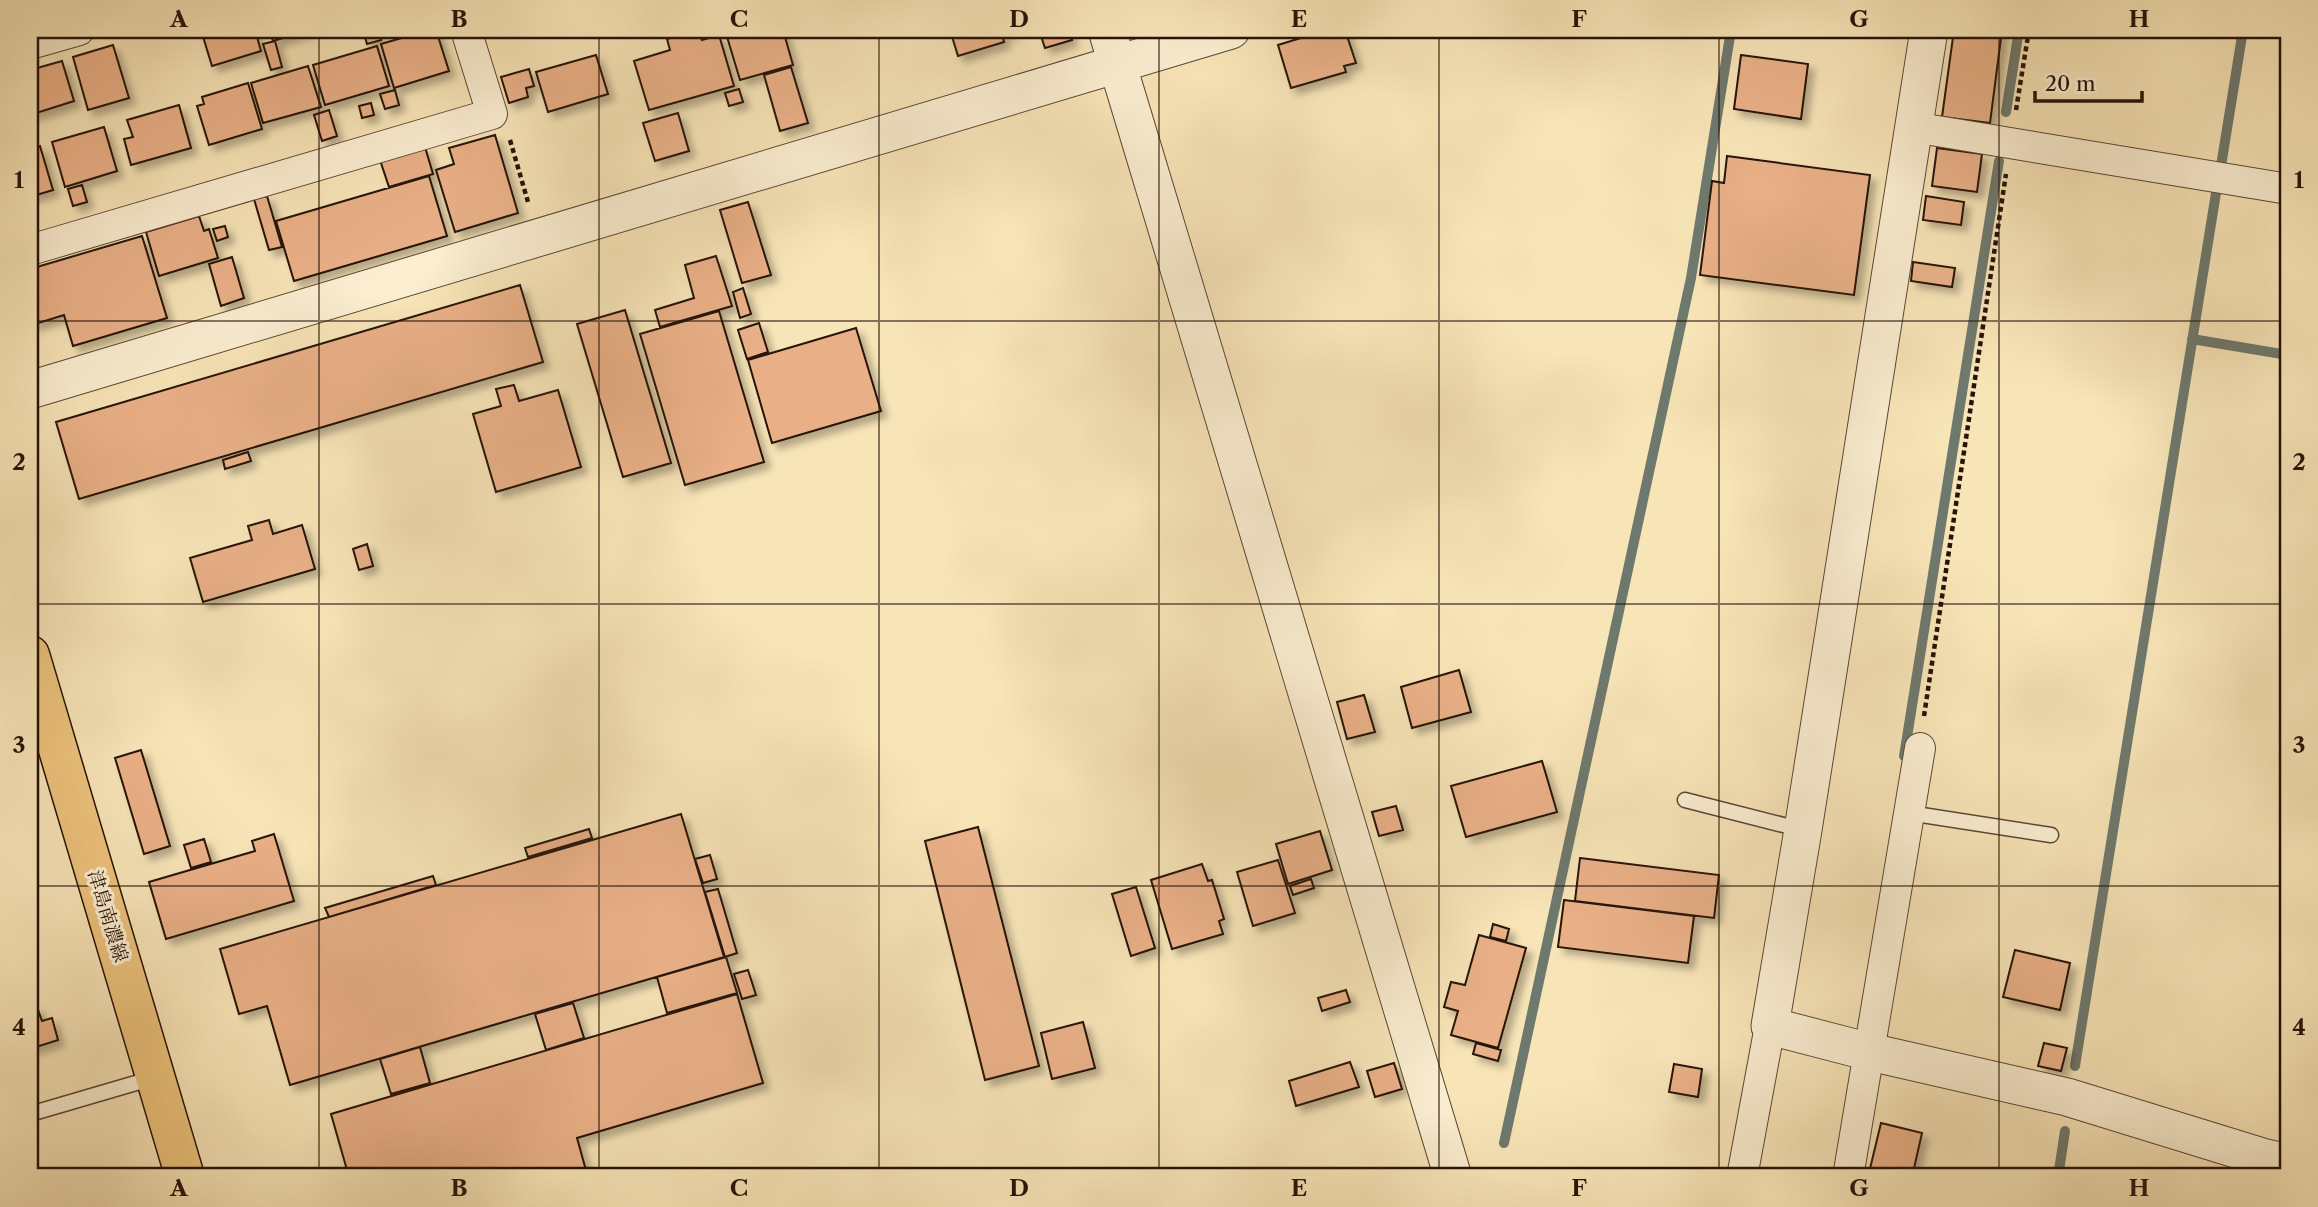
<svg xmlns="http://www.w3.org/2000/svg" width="2318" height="1207" font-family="'Libre Caslon Text','Noto Serif JP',serif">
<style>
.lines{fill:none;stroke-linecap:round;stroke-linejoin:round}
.stream{stroke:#6e796e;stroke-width:10}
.building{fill:#e9b087;stroke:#271207;stroke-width:2;filter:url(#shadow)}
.service-casing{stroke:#5b4633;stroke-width:17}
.minor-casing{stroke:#5b4633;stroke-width:32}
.tertiary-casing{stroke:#5b4633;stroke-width:39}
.primary-casing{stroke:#271207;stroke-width:41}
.path{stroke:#271207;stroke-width:4.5;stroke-dasharray:5 3.5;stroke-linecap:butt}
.service{stroke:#faedd0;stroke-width:14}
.minor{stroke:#faedd0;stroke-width:30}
.tertiary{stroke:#faedd0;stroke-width:37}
.primary{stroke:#ecc27c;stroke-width:38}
.grid{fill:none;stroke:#271207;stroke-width:2;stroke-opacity:0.55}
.labels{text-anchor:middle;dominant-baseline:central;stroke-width:6;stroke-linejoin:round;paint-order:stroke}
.street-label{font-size:19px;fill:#271207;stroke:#faedd0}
.neatline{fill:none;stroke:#271207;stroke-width:2.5}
.grid-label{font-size:23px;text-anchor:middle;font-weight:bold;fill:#271207}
</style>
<defs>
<filter id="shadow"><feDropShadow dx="6" dy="6" stdDeviation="3.5" flood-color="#0004"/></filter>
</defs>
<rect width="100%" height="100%" fill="#f7e4b7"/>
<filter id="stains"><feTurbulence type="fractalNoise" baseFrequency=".00286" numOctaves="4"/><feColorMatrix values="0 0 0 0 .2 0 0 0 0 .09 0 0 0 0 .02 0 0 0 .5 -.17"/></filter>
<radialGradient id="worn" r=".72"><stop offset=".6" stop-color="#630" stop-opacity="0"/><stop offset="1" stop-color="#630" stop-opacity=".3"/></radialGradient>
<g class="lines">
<!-- stream -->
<path class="stream" d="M2006,112l13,-82
M2221,166l22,-136
M2192,339l96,16
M1904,756l95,-595
M2075,1066l141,-873
M1504,1143l187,-865 40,-248
M2058,1177l7,-46"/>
</g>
<!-- building -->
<path class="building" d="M201,30h54l6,21 -49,15z
M269,30h41l-37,11z
M363,30h15l3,10 -14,4z
M429,30h7l13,41 -55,17 -13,-44z
M698,30l4,10 17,-5 15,51 -85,24 -15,-49 36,-11 -3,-11z
M725,30h58l10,35 -53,15z
M950,30h67l-15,4 2,8 -46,14z
M1039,30h30l3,10 -27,8z
M1327,30h6l1,2 11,-2 11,33 -12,3 2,6 -55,16 -13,-43z
M1954,30h48l-12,93 -48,-6z
M275,41l7,26 -11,3 -8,-26z
M113,45l16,53 -41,12 -15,-53z
M377,46l12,40 -64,19 -12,-40z
M596,55l12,39 -60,18 -12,-40z
M1741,55l67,9 -7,55 -67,-10z
M62,61l12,40 -44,14v-45z
M308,66l13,41 -58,16 -12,-40z
M791,67l17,56 -28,8 -16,-56z
M529,69l5,17 -8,2 2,9 -19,6 -8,-26z
M248,83l14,46 -53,16 -12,-39 7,-2 -2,-7z
M739,89l4,13 -14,4 -4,-13z
M395,90l4,15 -14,4 -5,-15z
M371,103l3,12 -12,3 -3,-12z
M179,105l12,43 -60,17 -7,-26 9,-2 -6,-17z
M329,110l8,26 -15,5 -8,-26z
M678,113l11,38 -34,10 -12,-38z
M104,127l13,44 -52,16 -13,-45z
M495,135l23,78 -63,19 -19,-62 18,-6 -5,-16z
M40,146l13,44 -23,7v-47z
M425,147l8,27 -44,13 -9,-27z
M1937,148l45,6 -5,38 -45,-6z
M1727,156l143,19 -16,120 -154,-20 12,-94 12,2z
M429,176l18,60 -153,45 -18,-60z
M82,185l5,17 -14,4 -5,-17z
M267,196l15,51 -13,3 -15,-51z
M1926,196l38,6 -3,23 -38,-5z
M748,202l23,73 -29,8 -22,-73z
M199,216l5,15 5,-2 9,29 -59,18 -13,-44z
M225,226l3,11 -11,4 -4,-12z
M142,236l25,82 -94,28 -9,-31 -32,10 -2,-56z
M716,256l16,50 -72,21 -5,-17 39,-12 -9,-33z
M232,257l12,41 -23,8 -12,-42z
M1913,262l42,6 -3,19 -41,-6z
M520,285l23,77 -464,137 -23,-77z
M743,288l8,26 -11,4 -7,-26z
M625,310l46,153 -48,14 -46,-153z
M719,311l45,151 -79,23 -45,-151z
M759,323l9,29 -21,7 -9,-29z
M856,328l25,83 -109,32 -24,-83z
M514,385l5,16 39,-11 23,77 -85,25 -23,-78 28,-8 -5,-17z
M248,452l3,9 -26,8 -2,-9z
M269,520l4,14 29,-9 13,44 -112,33 -13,-44 62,-18 -4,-14z
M367,544l6,22 -14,4 -6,-21z
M1459,670l12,42 -59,16 -11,-41z
M1364,695l11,37 -28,7 -10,-37z
M141,750l29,96 -26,8 -29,-96z
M1542,761l15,51 -91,25 -15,-51z
M1396,806l7,24 -24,6 -7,-24z
M681,814l43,143 -434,128 -23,-79 -28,8 -19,-65z
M978,827l61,239 -54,14 -60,-239z
M589,829l3,9 -64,19 -3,-9z
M1320,831l12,39 -44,14 -12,-40z
M274,834l20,67 -128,38 -17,-57 106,-31 -3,-10z
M204,839l7,23 -20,6 -7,-23z
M710,855l7,24 -14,4 -8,-24z
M1580,858l139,17 -5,43 -139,-17z
M1278,860l17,53 -42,13 -16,-54z
M1202,864l6,17 4,-1 12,39 -5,2 4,13 -51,15 -21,-69z
M433,876l3,9 -107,32 -4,-9z
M1311,879l3,9 -21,7 -3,-9z
M1136,887l19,61 -24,8 -19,-62z
M718,889l19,64 -12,4 -20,-65z
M1564,900l130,16 -6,47 -130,-16z
M1493,924l16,5 -3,12 -16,-4z
M1479,935l47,13 -28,100 -47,-13 7,-24 -14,-4 7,-25 14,3z
M2015,950l55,13 -10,47 -57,-13z
M726,957l11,36 -70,20 -10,-36z
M748,970l8,25 -14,4 -8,-25z
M1346,990l4,12 -28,9 -4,-13z
M737,994l26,89 -186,55 10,36 -9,3h-229l-18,-63z
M573,1003l11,35 -38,12 -11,-36z
M37,1007l5,14 10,-3 6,22 -28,9v-40z
M1083,1022l12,46 -43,11 -11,-46z
M1476,1043l25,7 -3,11 -25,-7z
M2044,1043l23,5 -6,23 -23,-5z
M420,1047l10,36 -39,11 -11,-35z
M1350,1062l9,25 -63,19 -7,-25z
M1394,1063l8,26 -27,8 -8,-26z
M1674,1064l28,5 -4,28 -29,-5z
M1881,1123l41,10 -10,44h-44z"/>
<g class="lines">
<!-- service casing -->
<g class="service-casing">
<path id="service" d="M1685,800l118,30
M1909,813l142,22
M30,1114l123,-36"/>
</g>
<!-- minor casing -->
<g class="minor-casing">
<path id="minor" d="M30,44l49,-14
M1913,127l375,62
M30,250l462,-136 -26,-84
M1742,1177l28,-151
M1848,1177l72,-429"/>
</g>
<!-- tertiary casing -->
<g class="tertiary-casing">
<path id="tertiary" d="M1107,30l346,1147
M1929,30l-126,800 -33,196 100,26 197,45 195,60 26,6
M30,390l1201,-360"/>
</g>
<!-- primary casing -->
<g class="primary-casing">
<path id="primary" d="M30,655l155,522"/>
</g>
<!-- path -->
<path class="path" d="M2016,110l13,-80
M510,140l18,62
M1924,716l82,-542"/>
<!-- service -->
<use href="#service" class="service"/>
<!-- minor -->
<use href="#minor" class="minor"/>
<!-- tertiary -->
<use href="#tertiary" class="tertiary"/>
<!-- primary -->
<use href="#primary" class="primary"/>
</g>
<!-- grid -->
<path class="grid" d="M319,30v1147M599,30v1147M879,30v1147M1159,30v1147M1439,30v1147M1719,30v1147M1999,30v1147M30,321h2258M30,604h2258M30,886h2258"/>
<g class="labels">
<!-- street labels -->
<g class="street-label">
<text transform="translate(108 916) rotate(73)">津島南濃線</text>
</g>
</g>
<!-- margin -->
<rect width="2318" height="1207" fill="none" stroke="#f7e4b7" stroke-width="77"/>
<!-- scale -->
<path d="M2035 91v10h107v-10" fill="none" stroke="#271207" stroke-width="3.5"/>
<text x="2045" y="91" font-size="21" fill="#271207" stroke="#faedd0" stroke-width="5" paint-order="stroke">20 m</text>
<rect x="38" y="38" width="2242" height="1130" class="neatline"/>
<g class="grid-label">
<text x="179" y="27">A</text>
<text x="459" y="27">B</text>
<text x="739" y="27">C</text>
<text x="1019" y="27">D</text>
<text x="1299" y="27">E</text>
<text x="1579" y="27">F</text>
<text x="1859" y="27">G</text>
<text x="2139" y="27">H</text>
<text x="19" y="188">1</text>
<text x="2299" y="188">1</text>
<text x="19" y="470">2</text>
<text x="2299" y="470">2</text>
<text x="19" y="753">3</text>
<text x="2299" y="753">3</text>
<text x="19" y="1035">4</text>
<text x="2299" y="1035">4</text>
<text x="179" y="1196">A</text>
<text x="459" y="1196">B</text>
<text x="739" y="1196">C</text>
<text x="1019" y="1196">D</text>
<text x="1299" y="1196">E</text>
<text x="1579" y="1196">F</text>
<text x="1859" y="1196">G</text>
<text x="2139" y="1196">H</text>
</g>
<rect width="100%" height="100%" filter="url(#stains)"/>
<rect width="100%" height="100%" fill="url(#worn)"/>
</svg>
